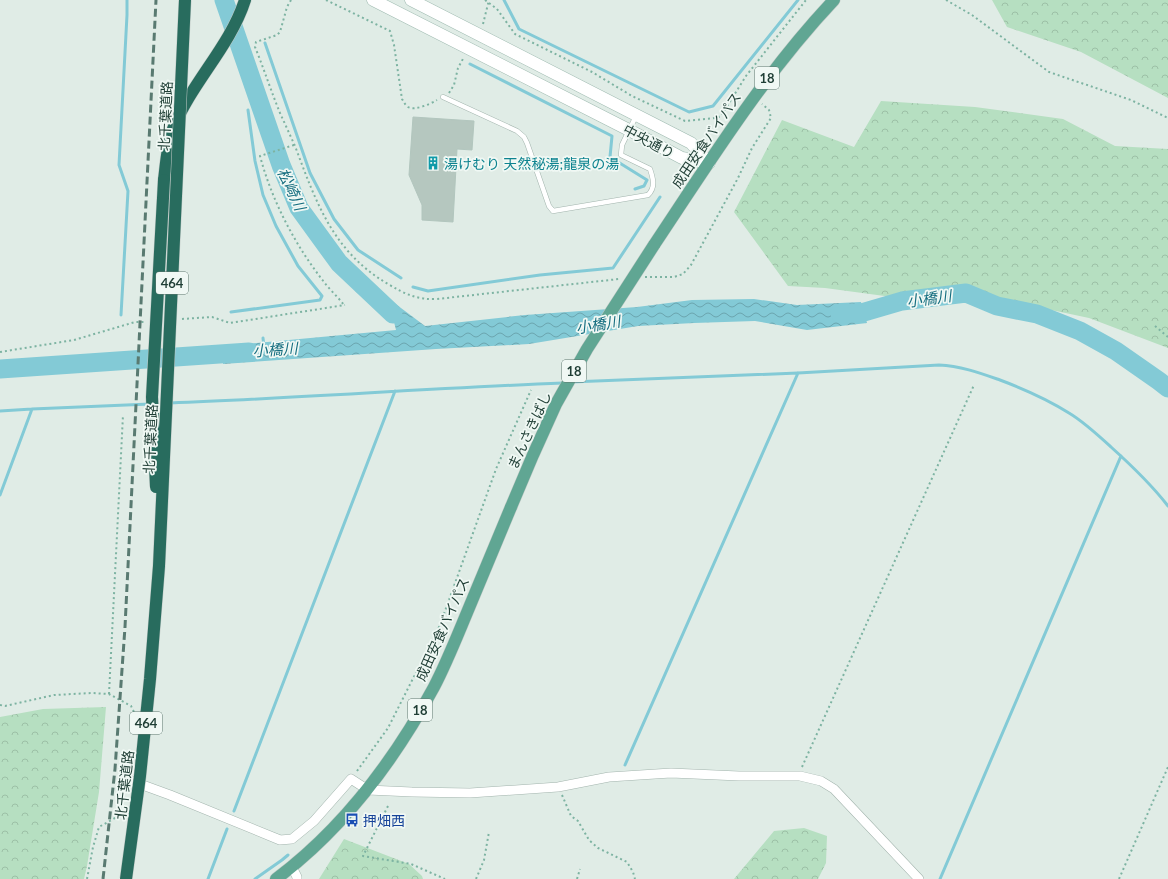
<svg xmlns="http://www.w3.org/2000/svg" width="1168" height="879" font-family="Lato,'Noto Sans JP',sans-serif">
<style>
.forest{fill:url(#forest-crowns)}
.water{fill:url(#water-waves)}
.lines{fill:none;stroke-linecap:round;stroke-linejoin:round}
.stream{stroke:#83cad6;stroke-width:3}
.river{stroke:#83cad6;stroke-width:19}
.building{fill:#b5c7bf;stroke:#b2c6be}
.lane-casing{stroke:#a2b4ad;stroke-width:5.5}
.street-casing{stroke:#a2b4ad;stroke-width:10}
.secondary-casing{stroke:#9db9af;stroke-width:13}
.primary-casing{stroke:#c0c9c6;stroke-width:13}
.highway-casing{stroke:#c0c9c6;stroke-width:13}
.path{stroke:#7db3a2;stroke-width:2;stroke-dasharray:2 3;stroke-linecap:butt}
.lane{stroke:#fff;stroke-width:4.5}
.street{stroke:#fff;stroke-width:9}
.secondary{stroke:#fff;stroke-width:12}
.primary{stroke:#60a693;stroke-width:12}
.highway{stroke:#286c5e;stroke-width:12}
.rail{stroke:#597a71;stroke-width:3;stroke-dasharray:8 4;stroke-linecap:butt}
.primary-bridge-casing{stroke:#c0c9c6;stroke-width:13;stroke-linecap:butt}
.highway-bridge-casing{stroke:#c0c9c6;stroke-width:13;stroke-linecap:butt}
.primary-bridge{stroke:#60a693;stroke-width:12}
.highway-bridge{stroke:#286c5e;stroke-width:12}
.labels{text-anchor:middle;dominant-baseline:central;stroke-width:3.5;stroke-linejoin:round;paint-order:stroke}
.shield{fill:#f0f8f4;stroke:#5e766e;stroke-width:1}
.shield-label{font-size:13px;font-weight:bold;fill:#1f3e35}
.street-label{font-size:14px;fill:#1f3e35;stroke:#f0f8f4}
.culture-label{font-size:14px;fill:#0d838f;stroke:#f0f8f4;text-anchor:start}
.transit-label{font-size:14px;fill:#164399;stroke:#f0f8f4;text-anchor:start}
.water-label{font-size:15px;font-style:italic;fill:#146d7f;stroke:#f0f8f4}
</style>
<defs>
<pattern id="forest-crowns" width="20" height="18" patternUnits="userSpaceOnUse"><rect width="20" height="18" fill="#b6dfc1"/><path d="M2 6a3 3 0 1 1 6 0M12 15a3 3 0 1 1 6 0" fill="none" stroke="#9cc0a6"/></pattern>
<pattern id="water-waves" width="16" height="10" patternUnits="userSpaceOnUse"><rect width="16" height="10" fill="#83cad6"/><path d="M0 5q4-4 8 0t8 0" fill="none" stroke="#6ba5ae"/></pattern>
</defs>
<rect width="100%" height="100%" fill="#e0ece6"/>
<!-- forest -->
<path class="forest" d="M992,0h176v98l-87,-46 -74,-25z
M881,101l94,6 88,12 52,27 53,3v199l-79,-30 -109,-23 -88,2 -67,-9 -37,-2 -54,-74 48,-92 72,27z
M106,707l-7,85 -12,74 -3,13h-84v-162l43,-8z
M804,828l23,8 -1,27 -8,16h-84l40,-48z
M344,839l65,25 13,12 1,3h-104z"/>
<!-- water -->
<path class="water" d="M355,291l34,8 36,27 100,-11 112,-8 55,-7 62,-1 43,6 64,-3 6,21 -60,7 -52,-9 -61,2 -56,3 -109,18 -93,5 -213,15 1,-18 172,-16 -2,-8z"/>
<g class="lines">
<!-- stream -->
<path class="stream" d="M504,0l15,29 170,83 24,-6 85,-106
M265,43l45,130 24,46 24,31 43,28
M470,64l142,72 -2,21 37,23 -3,6 -9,3
M413,287l15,4 112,-16 73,-7 47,-71
M231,312l89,-12 2,-4 -24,-30 -22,-40 -13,-31 -8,-34 -7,-51
M121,315l7,-124 -9,-26 8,-150v-15
M263,338l1,9
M571,382l227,-9 141,-8c22,1 41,8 61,15 24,9 47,19 69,33 15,9 29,22 42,34 20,18 40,37 57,59
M170,403c131,-5 262,-15 393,-20
M0,411l32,-2 118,-5
M0,495l32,-86
M625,765l173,-392
M234,811l161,-420
M208,879l19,-50
M255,879l27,-19 6,-5
M940,879l181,-423"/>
<!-- river -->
<path class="river" d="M224,0l57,165 18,43 40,55 54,51
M840,313h21l41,-12 64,-8 31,13 40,8 43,17 36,20 43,30 9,7
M0,369l249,-17"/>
</g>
<!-- building -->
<path class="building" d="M413,117l61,4 -2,29 -15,-1 -4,73 -31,-2v-15l-13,-30z"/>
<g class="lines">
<!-- lane casing -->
<g class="lane-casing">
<path id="lane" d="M443,97l74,34 7,6 3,6 22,63 4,5 95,-16c8,-8 5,-17 2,-26l-29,-14 1,-10 14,-29"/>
</g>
<!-- street casing -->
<g class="street-casing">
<path id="street" d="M129,780l41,15 110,45 12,-1 22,-18 37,-42 17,11 44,2 58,1 88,-6 51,-10 62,-4 68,3h61l21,5 13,8 85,90
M292,867l5,10v2"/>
</g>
<!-- secondary casing -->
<g class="secondary-casing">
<path id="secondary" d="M373,0l256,130 53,28 27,5
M411,0l280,143 18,20"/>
</g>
<!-- primary casing -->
<g class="primary-casing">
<path id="primary" d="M654,245c56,-84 110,-171 180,-245
M276,879c68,-51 118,-118 158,-192 12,-23 22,-48 32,-72 15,-36 30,-72 45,-108"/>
</g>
<!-- highway casing -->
<g class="highway-casing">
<path id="highway" d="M164,180c2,-16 3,-35 9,-51 18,-46 57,-82 72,-129"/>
</g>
<!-- path -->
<path class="path" d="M291,0l-4,7 -7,25 -3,3 -21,7 -1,5c9,22 16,44 25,66 5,11 10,22 15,33 21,56 38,106 93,138 17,10 29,16 49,15l182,-20
M326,0l64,31 4,14 8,54c2,3 3,6 6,8 7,4 22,-3 29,-7
M485,0l12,9 18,25 77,38 40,24 53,25 31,-3 5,-2 25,-40 60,-76
M946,0l26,15 77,57 82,28 37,18
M483,24l6,-24
M449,93l5,-8 4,-17 6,-11
M294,145l-34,11c12,45 35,89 64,126 6,8 14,15 20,23
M645,277h29l9,-3 8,-9 47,-87 14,-30 19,-30 -2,-8 -7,-6
M182,319l30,-2 18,6 115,-18
M1155,326l13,11
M0,352l74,-12 61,-18h10
M109,694l14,-279
M0,705l5,1 49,-11 38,-2 17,1 22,12 4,8
M802,767l172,-382
M357,771l31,-43 52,-103 56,-156 35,-79
M562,795l9,21 7,5 11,19 9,8 29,14 6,10 2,7
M388,806l-25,50 48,8 34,15
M87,879l6,-32 6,-20 23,-13 2,-2
M476,879l8,-19 5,-28
M577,879l3,-10
M1119,879l49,-112"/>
<!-- lane -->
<use href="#lane" class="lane"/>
<!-- street -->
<use href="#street" class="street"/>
<!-- secondary -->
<use href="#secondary" class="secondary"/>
<!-- primary -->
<use href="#primary" class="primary"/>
<!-- highway -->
<use href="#highway" class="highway"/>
<!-- rail -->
<path class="rail" d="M103,879l12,-110 10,-142 31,-627"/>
<!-- primary-bridge casing -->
<g class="primary-bridge-casing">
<path id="primary-bridge" d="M511,507l22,-52 23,-51 31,-55 67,-104"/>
</g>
<!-- highway-bridge casing -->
<g class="highway-bridge-casing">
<path id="highway-bridge" d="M156,487l-4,-90 12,-217
M126,879l14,-103 10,-97 9,-113 26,-566"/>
</g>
<!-- primary-bridge -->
<use href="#primary-bridge" class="primary-bridge"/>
<!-- highway-bridge -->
<use href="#highway-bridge" class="highway-bridge"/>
</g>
<!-- icons -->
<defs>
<g id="building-bare" transform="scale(1.08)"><path d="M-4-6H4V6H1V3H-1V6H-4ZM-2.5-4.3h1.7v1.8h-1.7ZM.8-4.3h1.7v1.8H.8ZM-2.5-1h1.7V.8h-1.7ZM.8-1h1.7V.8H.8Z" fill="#0f9aa8" stroke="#f0f8f4" stroke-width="2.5" paint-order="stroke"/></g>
<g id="bus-bare" transform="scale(1.08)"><path d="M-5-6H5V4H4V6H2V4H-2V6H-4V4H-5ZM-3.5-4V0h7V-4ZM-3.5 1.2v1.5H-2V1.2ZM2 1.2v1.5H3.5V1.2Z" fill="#1a4fb4" stroke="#f0f8f4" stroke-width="2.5" paint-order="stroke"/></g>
</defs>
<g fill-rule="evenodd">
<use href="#building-bare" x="433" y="163"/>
<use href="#bus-bare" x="352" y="820"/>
</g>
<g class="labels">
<!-- shield labels -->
<g class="shield">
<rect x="755" y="67" width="24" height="22" rx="3"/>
<rect x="156" y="272" width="32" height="22" rx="3"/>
<rect x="562" y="360" width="24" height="22" rx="3"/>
<rect x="408" y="699" width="24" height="22" rx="3"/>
<rect x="130" y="712" width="32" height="22" rx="3"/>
</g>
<g class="shield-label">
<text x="767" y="78">18</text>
<text x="172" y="283">464</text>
<text x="574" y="371">18</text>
<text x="420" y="710">18</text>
<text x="146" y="723">464</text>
</g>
<!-- street labels -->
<g class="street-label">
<text transform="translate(165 116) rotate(-87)">北千葉道路</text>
<text transform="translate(706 140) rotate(-56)">成田安食バイパス</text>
<text transform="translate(649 141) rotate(28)">中央通り</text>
<text transform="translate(529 430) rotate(-65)">まんさきばし</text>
<text transform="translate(150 439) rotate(-87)">北千葉道路</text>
<text transform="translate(442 629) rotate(-66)">成田安食バイパス</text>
<text transform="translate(124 785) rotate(-83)">北千葉道路</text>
</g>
<!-- culture labels -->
<g class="culture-label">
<text x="444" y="163">湯けむり 天然秘湯;龍泉の湯</text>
</g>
<!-- transit labels -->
<g class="transit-label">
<text x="363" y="820">押畑西</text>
</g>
<!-- water labels -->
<g class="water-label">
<text transform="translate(292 189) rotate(65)">松崎川</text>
<text transform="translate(929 298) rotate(-8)">小橋川</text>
<text transform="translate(598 324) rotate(-9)">小橋川</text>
<text transform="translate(275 349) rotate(-4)">小橋川</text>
</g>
</g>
</svg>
